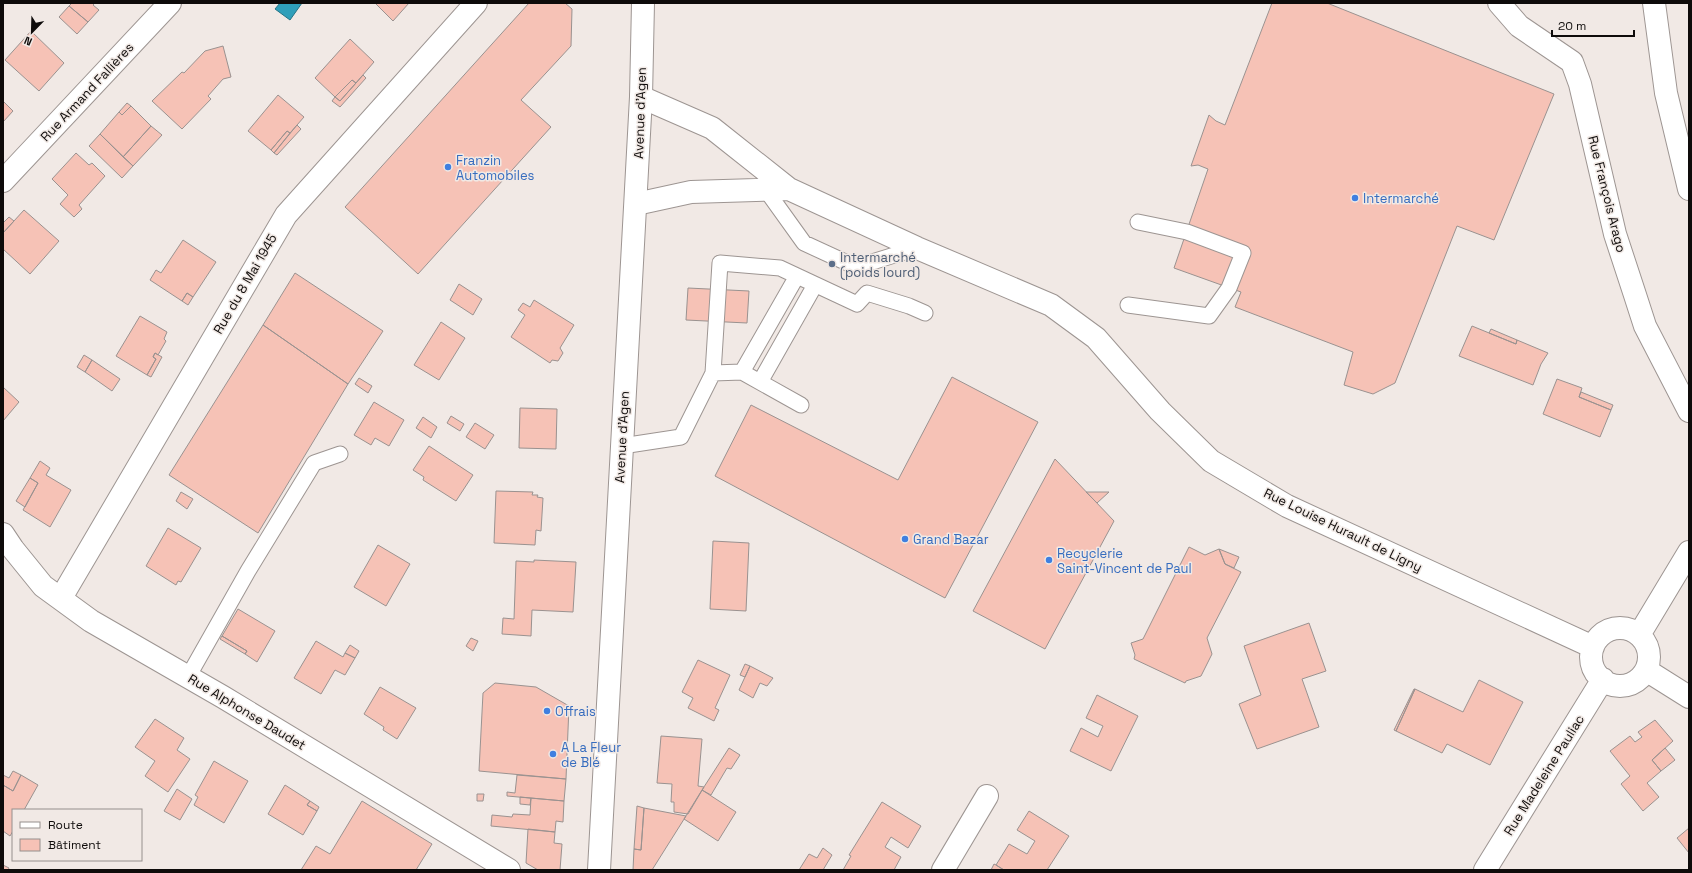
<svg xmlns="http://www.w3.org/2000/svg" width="1692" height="873" font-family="'Space Grotesk',sans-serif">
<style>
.water{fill:#2f9fba;stroke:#257385}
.building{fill:#f6c2b6;stroke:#9a9290}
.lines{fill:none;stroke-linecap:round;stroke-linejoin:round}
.lane-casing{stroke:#9d9592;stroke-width:17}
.street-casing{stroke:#9d9592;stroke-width:24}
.secondary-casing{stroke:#9d9592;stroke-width:24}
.primary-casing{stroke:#9d9592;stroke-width:24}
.lane{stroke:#fff;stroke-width:15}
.street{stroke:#fff;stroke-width:22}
.secondary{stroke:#fff;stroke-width:22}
.primary{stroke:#fff;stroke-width:22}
.shop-dot{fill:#3f7fe0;stroke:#f1e9e5;stroke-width:1.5}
.service-dot{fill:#5c6f8a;stroke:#f1e9e5;stroke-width:1.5}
.labels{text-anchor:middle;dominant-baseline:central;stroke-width:3;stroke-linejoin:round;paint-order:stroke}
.street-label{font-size:13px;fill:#0e0b0a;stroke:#f1e9e5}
.shop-label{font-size:13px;fill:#366cbe;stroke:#f1e9e5;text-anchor:start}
.service-label{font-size:13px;fill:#4e5e75;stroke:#f1e9e5;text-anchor:start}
</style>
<rect width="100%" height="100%" fill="#f1e9e5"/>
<!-- water -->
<path class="water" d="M280,3h22l-12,17 -15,-11z"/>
<!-- building -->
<path class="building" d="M72,3h23l-2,2 6,5 -11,12 -19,-16z
M375,3h34l-16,18z
M529,3h36l7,6 -1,37 -50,54 30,27 -133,147 -73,-67z
M1272,3h55l227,91 -60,146 -37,-14 -62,157 -22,11 -29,-9 9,-33 -118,-45 6,-15 -67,-24 34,-99 -10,-4 -7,1 18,-51 7,6 9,4z
M69,6l19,16 -11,12 -18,-17z
M31,31l33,32 -25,28 -34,-31z
M350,39l24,23 -18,21 -4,-3 -17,17 -20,-19z
M223,46l8,31 -8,2 -15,17 3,3 -29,30 -30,-28 30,-29 2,1 21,-22z
M363,75l3,3 -26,29 -8,-6 3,-4 5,4z
M352,80l4,3 -16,18 -5,-4z
M278,95l26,22 -14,16 -3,-2 -16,19 -23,-19z
M3,101l10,10 -10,11z
M127,103l4,3 -9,9 -3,-3z
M131,106l20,20 -28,31 -23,-23 19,-22 3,3z
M297,125l4,4 -24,26 -3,-2z
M151,126l11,9 -29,31 -10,-9z
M287,131l3,2 -16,20 -3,-3z
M100,134l33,32 -11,12 -33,-32z
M76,153l13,12 3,-2 13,13 -26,29 3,4 -8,8 -14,-13 8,-9 -16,-16z
M24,210l35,31 -29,33 -27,-25v-16z
M9,217l5,4 -11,12v-10z
M183,240l33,22 -23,35 -6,-4 -5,8 -32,-21 6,-10 5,3z
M295,273l88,58 -35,53 -85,-59z
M459,284l23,15 -9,16 -23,-15z
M688,288l61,3 -2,32 -61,-3z
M187,293l6,4 -5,8 -6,-4z
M534,300l40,25 -14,23 3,5 -5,8 -6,-1 -2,3 -39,-26 14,-22 -7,-5 5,-7 7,4z
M140,316l27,16 -3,7 2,2 -8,14 -3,-2 -2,4 3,2 -9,16 -31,-19z
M441,322l24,16 -26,42 -25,-15z
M263,325l85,59 -90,149 -89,-58z
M1472,326l44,18 1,-4 31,13 -7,11 -8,21 -74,-29z
M1491,329l26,11 -1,4 -27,-11z
M155,353l7,4 -11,20 -4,-2 9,-16 -3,-2z
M84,355l8,5 -7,12 -8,-5z
M92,360l28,19 -8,12 -27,-19z
M952,377l86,45 -93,176 -230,-122 36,-71 147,75z
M359,378l13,8 -4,7 -13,-9z
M1557,379l25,9 -3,9 32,13 -11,27 -57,-23z
M3,387l16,15 -16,19z
M1581,392l32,13 -2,5 -32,-13z
M374,402l30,18 -15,26 -14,-8 -4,7 -17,-10z
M520,408l37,1 -1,40 -37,-1z
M451,416l13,8 -4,7 -13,-8z
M423,417l14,10 -6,11 -15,-10z
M475,423l19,12 -9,14 -19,-12z
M429,446l44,29 -17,26 -33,-21 1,-3 -11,-7z
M1055,459l59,62 -69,128 -72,-38z
M40,461l10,7 -4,7 25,15 -21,37 -27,-17 15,-27 -8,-5z
M30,478l8,5 -13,24 -9,-6z
M496,491l37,1 -1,3h6l-1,2 6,1 -2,33 -5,-1 -1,15 -41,-2z
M181,492l12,7 -6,10 -11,-8z
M1086,492h23l-12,11z
M168,528l33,20 -20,34 -3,-1 -2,4 -30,-19z
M713,541l36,2 -3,68 -36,-2z
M378,545l32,19 -24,42 -32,-19z
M1189,547l16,8 14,-6 6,15 16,8 -34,66 5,16 -11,22 -15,5 -1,2 -51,-24 1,-4 -4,-12 12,-4z
M1219,549l20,8 -5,11 -9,-4z
M534,560l42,2 -3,50 -41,-2 -1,26 -29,-2 1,-16 11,1 2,-58 18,1z
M238,609l37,22 -18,31 -12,-8 2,-3 -25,-15z
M1309,623l17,48 -24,8 17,48 -62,22 -18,-45 22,-9 -17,-49z
M222,636l25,15 -2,3 -25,-15z
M471,638l7,3 -5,10 -7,-5z
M316,641l27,16 2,-4 10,5 -10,17 -10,-5 -14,24 -27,-16z
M350,645l9,6 -4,7 -10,-5z
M698,660l32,15 -15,33 4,2 -5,11 -26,-13 5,-10 -11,-6z
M745,664l5,2 -5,11 -5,-2z
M750,666l23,12 -6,8 -7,-3 -7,15 -14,-8z
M1479,680l44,22 -33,63 -43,-21 -5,9 -46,-22 19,-42 48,23z
M495,683l41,4 33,19 -3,73 -87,-8 4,-78z
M380,687l36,21 -19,31 -14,-9 1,-3 -20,-13z
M1414,689h1l-19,42 -2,-1z
M1097,695l41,21 -27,55 -41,-20 11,-23 17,9 5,-11 -17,-8z
M155,719l29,19 -7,12 13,9 -22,33 -23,-16 10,-15 -20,-14z
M1655,720l18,21 -21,19 9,11 -14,12 12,14 -16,14 -22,-27 9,-8 -20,-25 20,-15 5,6 7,-5 -4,-5z
M661,736l41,3 -4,47 6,1 -16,27 -14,-2v-10h-3l1,-18 -15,-1z
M729,748l11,7 -9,14 -4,-1 -16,27 -9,-5z
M1665,748l10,12 -14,11 -9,-11z
M214,761l34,20 -24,42 -30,-18 4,-8 -3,-2z
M13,771l8,4 -8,16 -10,-6v-10l6,3z
M21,775l17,10 -14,25h-11v21l-3,5 -7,-5v-46l10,6z
M517,775l49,4 -2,22 -57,-5v-4l8,1z
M285,785l25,16 -3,4 10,6 -14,24 -35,-21z
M177,789l15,10 -12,21 -16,-9z
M702,790l34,22 -18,29 -34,-22z
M477,794h7l-1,7h-6z
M520,797l11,1 -1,7 -10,-1z
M531,798l33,3 -1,21 -7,-1 -1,11 -64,-6 1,-11 20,2 1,-3 17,1z
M310,801l9,6 -2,4 -10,-6z
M362,801l70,43 -16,26h-115l15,-24 14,8z
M882,802l39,24 -13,22 -17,-11 -6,10 16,10 -7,13h-51l8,-14 -2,-1z
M637,806l7,2 -3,42 -7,-1z
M644,808l42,8 -34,54h-19l1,-21 7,1z
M1029,811l40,25 -22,34h-43l-8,-5 13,-21 18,10 8,-13 -18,-11z
M1689,828v25l-12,-15z
M528,829l27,3 -1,11 8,1 -2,26h-22l-12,-7z
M823,848l9,7 -9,15h-24l10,-16 8,4z
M994,864l2,1 8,5h-13z
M3,865l6,3 -1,2h-5z"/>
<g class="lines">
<!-- lane casing -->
<g class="lane-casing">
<path id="lane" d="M766,190l38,53 52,24 61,-19
M1128,305l81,11 20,-28 14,-35 -56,-21 -49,-10
M742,372l55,-96
M713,373l29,-1 59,33
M760,382l55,-97
M622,446l59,-9 32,-64 7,-110 60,5 77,36 10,-11 42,13 16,7
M188,677l60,-106 66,-108 26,-9"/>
</g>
<!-- street casing -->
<g class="street-casing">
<path id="street" d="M1499,3l20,23 53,36 8,22 35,150 20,61 10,31 44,85
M641,97l71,31 77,61 128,59 134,57 45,33 64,73 51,50 76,45 306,141
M3,181l167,-178
M636,204l55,-12 98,-3
M3,534l10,15 30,37 48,35 132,76 286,173
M61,598l225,-383 190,-212
M1591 657a29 29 0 1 1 58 0a29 29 0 1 1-58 0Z
M1639,635l50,-83
M1646,670l43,27
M943,870l44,-74
M1485,870l118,-191"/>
</g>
<!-- secondary casing -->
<g class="secondary-casing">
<path id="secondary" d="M599,870l42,-773 2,-94"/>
</g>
<!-- primary casing -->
<g class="primary-casing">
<path id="primary" d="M1654,3l12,90 23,96"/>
</g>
<!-- lane -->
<use href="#lane" class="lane"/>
<!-- street -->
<use href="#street" class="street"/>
<!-- secondary -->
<use href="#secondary" class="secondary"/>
<!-- primary -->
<use href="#primary" class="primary"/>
</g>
<!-- markers -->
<g class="shop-dot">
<circle cx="448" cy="167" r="4"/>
<circle cx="1355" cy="198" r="4"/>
<circle cx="905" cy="539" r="4"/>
<circle cx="1049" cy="560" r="4"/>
<circle cx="547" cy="711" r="4"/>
<circle cx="553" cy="754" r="4"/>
</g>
<circle class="service-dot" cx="832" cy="264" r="4"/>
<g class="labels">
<!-- street labels -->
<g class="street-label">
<text transform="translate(87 92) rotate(-47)">Rue Armand Fallières</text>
<text transform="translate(640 113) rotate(-88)">Avenue d'Agen</text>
<text transform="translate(1607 194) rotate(76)">Rue François Arago</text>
<text transform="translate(245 284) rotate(-60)">Rue du 8 Mai 1945</text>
<text transform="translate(622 437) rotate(-87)">Avenue d'Agen</text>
<text transform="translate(1343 530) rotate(26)">Rue Louise Hurault de Ligny</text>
<text transform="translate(247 712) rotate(31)">Rue Alphonse Daudet</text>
<text transform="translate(1544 775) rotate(-58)">Rue Madeleine Pauliac</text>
</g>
<!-- shop labels -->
<g class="shop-label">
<text x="456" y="160">Franzin<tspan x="456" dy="15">Automobiles</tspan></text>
<text x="1363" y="198">Intermarché</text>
<text x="913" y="539">Grand Bazar</text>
<text x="1057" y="553">Recyclerie<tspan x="1057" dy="15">Saint-Vincent de Paul</tspan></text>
<text x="555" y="711">Offrais</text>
<text x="561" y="747">A La Fleur<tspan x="561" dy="15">de Blé</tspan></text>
</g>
<!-- service labels -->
<g class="service-label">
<text x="840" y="257">Intermarché<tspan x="840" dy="15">(poids lourd)</tspan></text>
</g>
</g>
<!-- border -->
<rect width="1692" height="873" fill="none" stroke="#0e0b0a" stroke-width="8"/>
<!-- legend -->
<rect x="12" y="809" width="130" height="52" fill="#f1e9e5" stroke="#96908d"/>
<rect x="20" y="822" width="20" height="6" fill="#ffffff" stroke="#96908d"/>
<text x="48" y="829" font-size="12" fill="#0e0b0a">Route</text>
<rect x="20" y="839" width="20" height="12" fill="#f6c2b6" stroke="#96908d"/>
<text x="48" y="849" font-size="12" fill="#0e0b0a">Bâtiment</text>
<!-- north arrow -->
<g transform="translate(32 32) rotate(203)" stroke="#f1e9e5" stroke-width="3" paint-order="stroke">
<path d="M0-3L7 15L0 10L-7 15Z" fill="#0e0b0a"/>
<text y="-6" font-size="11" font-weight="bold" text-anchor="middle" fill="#0e0b0a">N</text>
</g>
<!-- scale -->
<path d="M1552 30v6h82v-6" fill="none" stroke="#0e0b0a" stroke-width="2"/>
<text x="1558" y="30" font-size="12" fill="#0e0b0a" stroke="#f1e9e5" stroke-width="3" paint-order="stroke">20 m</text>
</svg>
